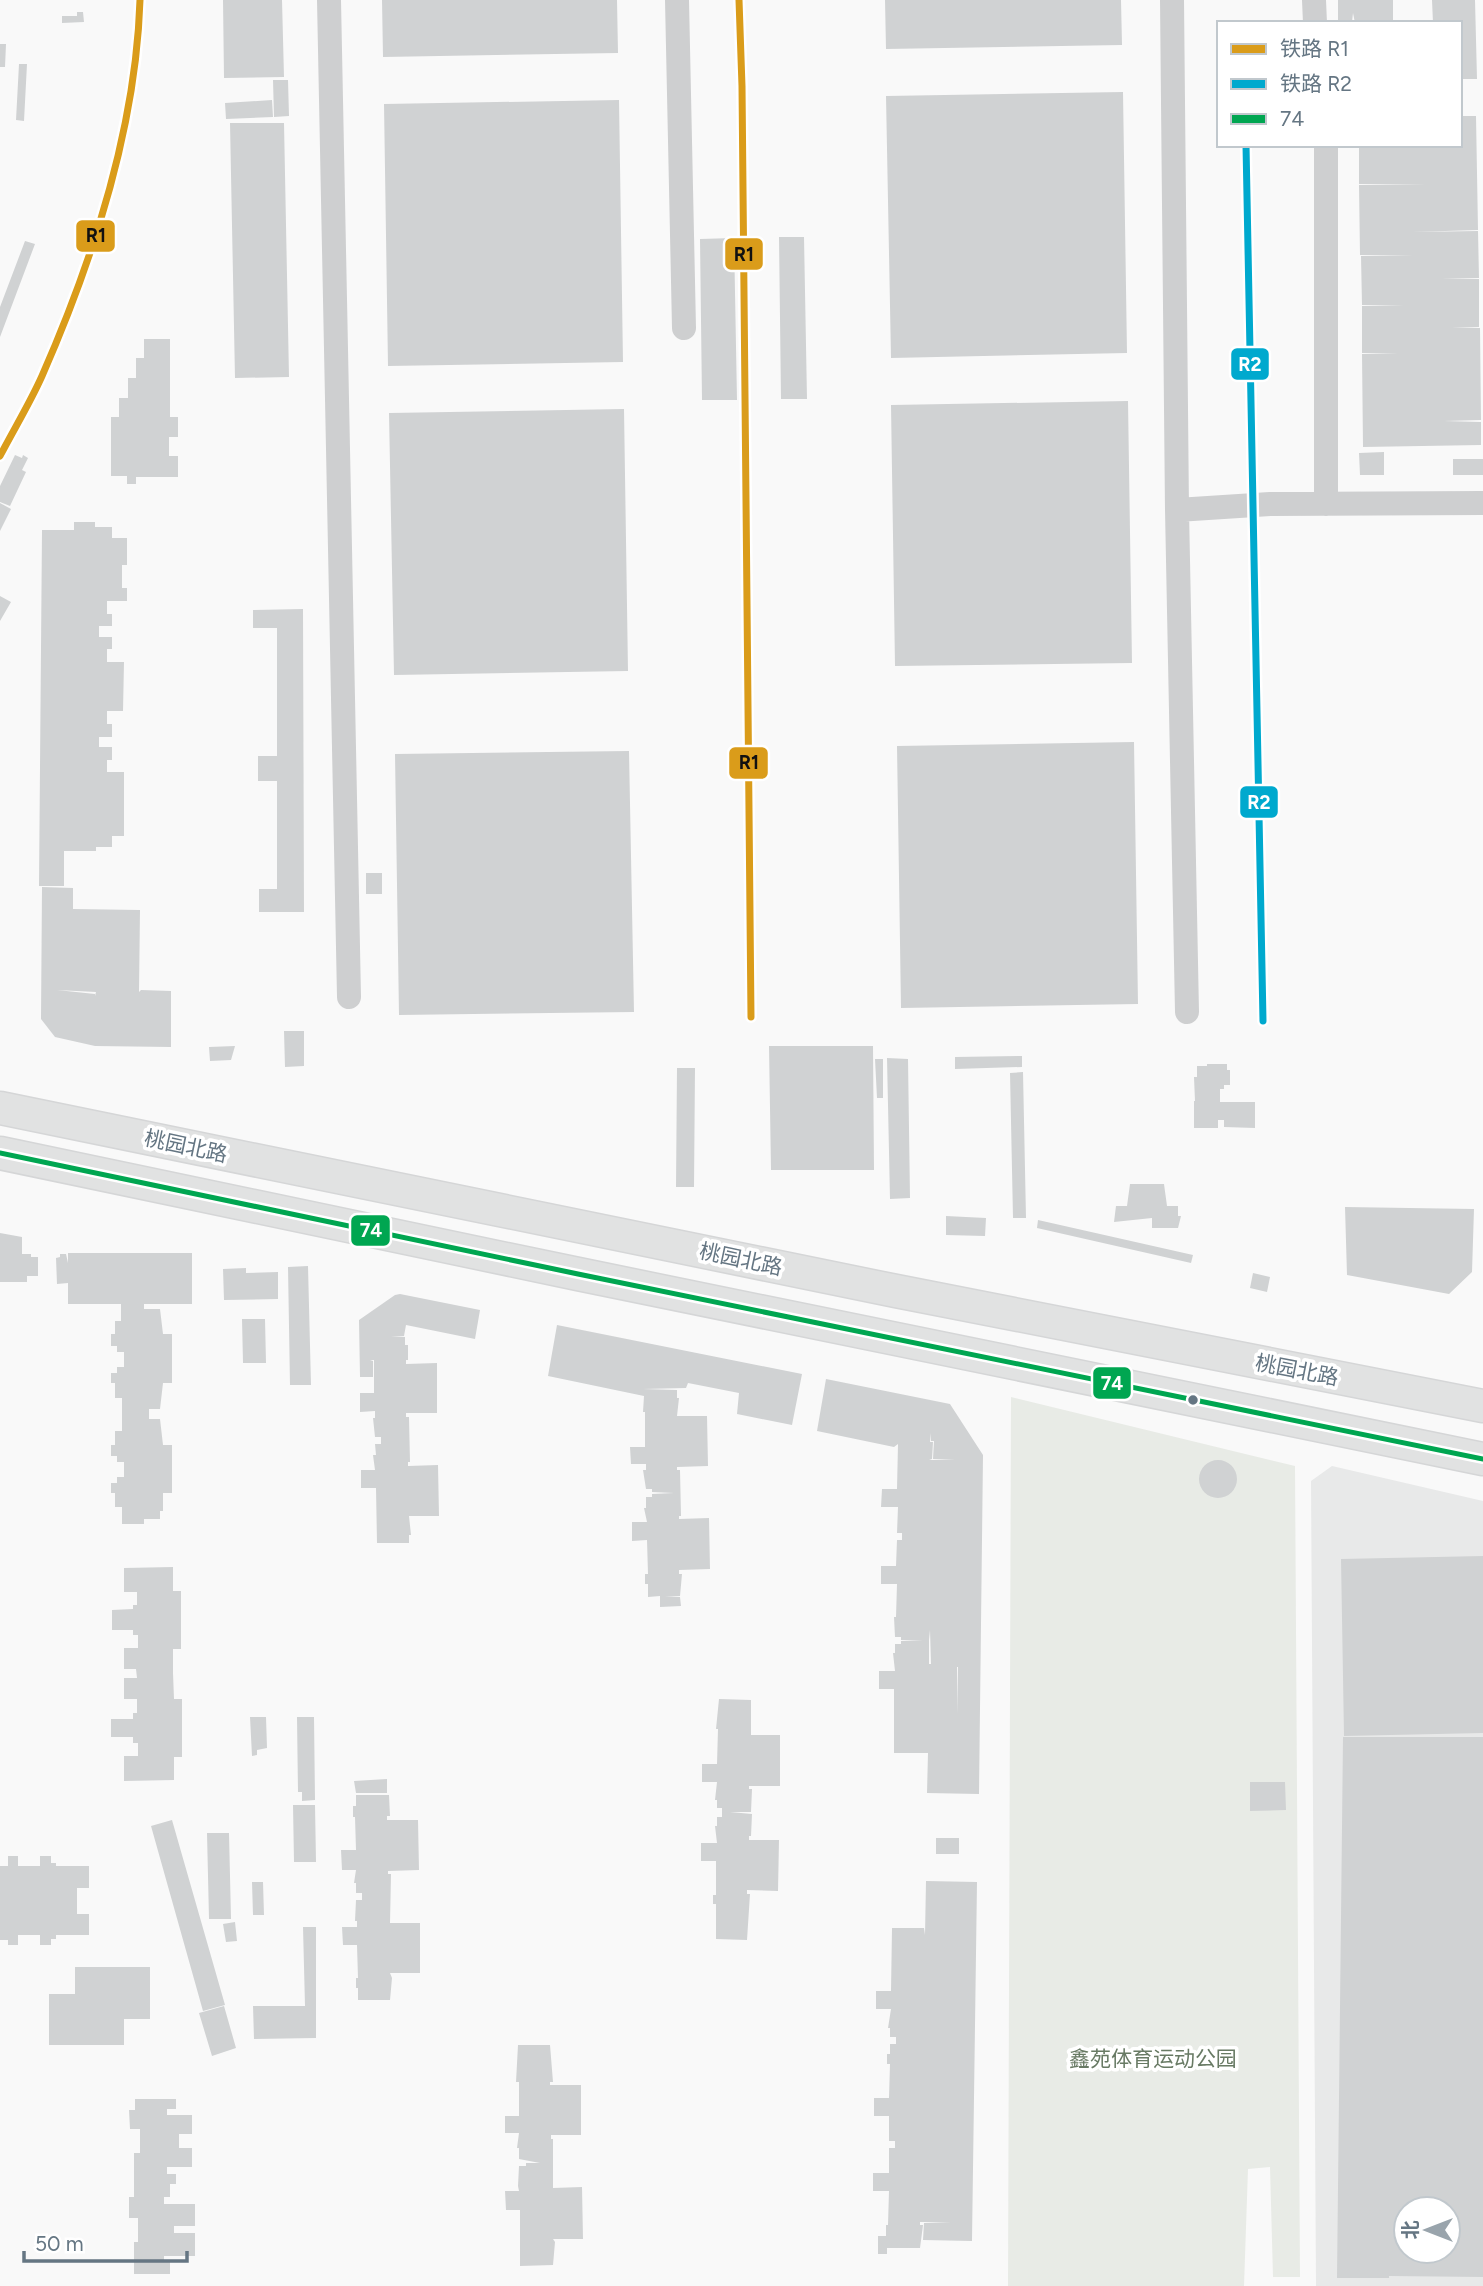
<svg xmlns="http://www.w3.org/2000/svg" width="1483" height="2286" font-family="Figtree,'Noto Sans SC',sans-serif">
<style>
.built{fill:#e8e9e9;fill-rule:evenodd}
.green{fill:#e8ebe6}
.building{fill:#d0d2d3;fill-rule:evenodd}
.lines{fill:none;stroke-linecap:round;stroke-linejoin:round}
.major-casing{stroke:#d5d6d7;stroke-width:35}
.minor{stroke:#cecfd0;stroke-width:24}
.major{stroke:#e1e2e2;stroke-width:32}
.bus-1-casing{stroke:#fff;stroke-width:10}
.bus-1{stroke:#00a651;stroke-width:5}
.rail-1-casing{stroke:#fff;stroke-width:12}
.rail-2-casing{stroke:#fff;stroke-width:12}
.rail-1{stroke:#da9c1a;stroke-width:7}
.rail-2{stroke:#00a9ce;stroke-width:7}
.bus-dot{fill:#657683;stroke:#fff;stroke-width:2.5}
.labels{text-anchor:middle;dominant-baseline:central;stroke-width:7;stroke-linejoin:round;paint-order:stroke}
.street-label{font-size:21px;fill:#657683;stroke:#fff}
.park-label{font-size:21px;fill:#687a64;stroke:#fff}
.line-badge{stroke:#fff;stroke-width:2.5}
.badge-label{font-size:19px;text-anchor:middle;font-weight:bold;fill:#fff}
.pale-badge-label{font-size:19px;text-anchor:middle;font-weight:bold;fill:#111}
</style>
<rect width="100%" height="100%" fill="#f9f9f9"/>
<!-- built -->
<path class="built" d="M1332,1466l151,35v785h-167l-5,-805zM1406,2209h42v42h-42z"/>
<!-- green -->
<path class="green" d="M1011,1397l284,69 5,811h-27l-3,-110 -22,2 -4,117h-236z"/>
<!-- building -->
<path class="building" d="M223,0h59l2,77 -60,1z
M382,0h235l1,53 -235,4z
M885,0h236l1,45 -236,4z
M1338,0h55v23h-38l-2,-10 -1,9h-14z
M1432,0h43l2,79h-17v-56h-27z
M77,12h6l1,10 -22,1v-7h15z
M0,44h6l-1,23h-5z
M19,64h8l-3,57 -8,-1z
M273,80h15l1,36 -15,1z
M1123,92l4,261 -236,5 -5,-262z
M272,100l1,17 -47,2 -1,-16z
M619,100l4,262 -235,4 -4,-262z
M1460,116h16l2,114 -66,2 66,-1 1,47h-37l37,1v48l-27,1h28l1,92 -37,1 37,1v23l-118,2 -1,-93 36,-1h-36v-47l42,-1h-42l-1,-49 52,-1h-53l-1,-70 67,-1h-67v-39h101z
M230,123h54l5,254 -54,1z
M779,237h25l3,162h-26z
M734,238l3,162h-35l-2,-161z
M25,241l10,3 -35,93v-30z
M144,339h26v78h8v20h-9v19h9v21h-42v7h-9v-8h-16v-59h8v-19h9v-20h8v-20h8z
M1128,401l4,262 -237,3 -4,-261z
M624,409l4,262 -234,4 -5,-262z
M1384,452v23h-24l-1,-22z
M15,455l7,3 1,-3 5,3 -6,12 4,2 -16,34 -10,-4v-16z
M1453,459h30v16h-30z
M0,503l11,6 -11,22z
M74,522h21v5h17v11h15v27h-5v23h5v13h-20v13h5v12h-13v11h13v12h-5v13h17l-1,49h-16v13h5v13h-13v10h13v13h-5v12h17v64h-12v11h-16v4h-32v35h-25l3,-356h32z
M0,596l11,6 -11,19z
M303,609l1,303h-45v-23h18v-108h-19v-25h19v-128h-24v-18z
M1134,742l4,262 -237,4 -4,-262z
M629,751l5,261 -235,3 -4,-261z
M366,873h16v21h-16z
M42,887l31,1v21l67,1 -1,82 2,-2 30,1v56l-76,-1 -40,-9 -14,-18zM57,990l39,2 -1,4v-2z
M284,1031h20v35l-19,1z
M235,1046l-4,14 -21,1 -1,-14z
M769,1046h104l1,124h-103z
M1022,1056v11l-67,2v-12z
M887,1058l21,1 2,139 -20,1z
M875,1059h8v39h-6z
M1207,1064h20v6h3v15h-6v4h-4v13h35v26l-31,-1v-7h-6v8h-24v-27h1l-1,-24h3v-11h10z
M677,1068h18l-1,119h-18z
M1023,1072l3,146h-13l-3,-145z
M1130,1184h34l3,22h11v10h3l-3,12h-26v-10l-38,4 2,-16h11z
M1345,1207l129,2 -2,63 -23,22 -102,-19z
M946,1216l40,2 -1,18 -39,-1z
M1038,1220l155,35 -2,8 -154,-35z
M0,1233l22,4v17h9v3h7v19h-11v6h-27z
M68,1253h124v51h-48v5h16l3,25h9v49h-9l-3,26h-11v10h11l3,26h9v48h-9v18h-3v8h-16v5h-22v-17h-7v-14h-4v-10h6v-6h7v-15h-7v-6h-6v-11h4v-14h7v-33h-7v-15h-4v-10h6v-6h7v-15h-7v-6h-6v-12h4v-13h6v-17h-53v-21l-11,1 -1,-26 4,-1v-3h6l2,9z
M308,1266l3,119h-21l-2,-118z
M246,1268v5l32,-1v27l-54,1 -1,-31z
M1253,1273l17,4 -3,15 -17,-4z
M400,1294l80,16 -5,29 -69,-14 -2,11h-13l14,1v8h3v15h-2v4l31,-1v50h-31v4h3l1,45h-2v4l30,-1 1,51h-30l2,19h-2v8h-32l-1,-55h-15v-18h14l-2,-15h3l-1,-11h6v-7h-6l-2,-19h2v-7l-15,1v-19h14v-33h-4l3,1v16h-13l-1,-57 36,-25z
M242,1319h23l1,44h-23z
M557,1325l245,49 -10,51 -55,-11 2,-21 -51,-10 -2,5 -43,1 34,1v8h2l-2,18h30l1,50 -31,1v3h3l1,46h-2v3l30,-1 1,51 -31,1v4h3l-2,22 -15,1h15l1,9 -21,1v-11l-12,1v-13h-3v-10h3l-1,-34 -15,1v-19h15l-3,-14h2v-11h6v-3l22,-1 -22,-1v-3h-6l-3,-19h3v-6h-15l-1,-17h15v-35h-2l1,-16 -96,-20z
M826,1379l124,25 33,51 -4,339 -52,-1 1,-40h-34v-64h-15v-18h16l-2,-18h2v-9h6v-3h22l-22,-1v-3h-6l-1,-20h2l1,-33h-16v-18h15l1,-26h5v-7h-5l1,-26h-17l1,-18h15l1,-45 -4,3 -77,-16zM931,1433v8h3l-1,18 22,1h-26l3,-1 1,-17h-3zM930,1630l1,34h-2v-24zM957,1667h1l-1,47z
M1199 1479a19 19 0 1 1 38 0a19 19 0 1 1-38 0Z
M1483,1556v177l-139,3 -3,-177z
M173,1567v24h8v58h-8v24l1,26h8v58h-8v23l-50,1v-25h14v-13h-5v-6h-22v-18h22v-6h4v-14h-13v-21h13l-1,-9h-12v-21h14v-13h-5v-5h-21v-20l21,-1v-4h4v-13h-13v-24z
M719,1699l32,1v35h29v51h-31v3h3l-1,23h-21l22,2 -1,22h-2v4h30l-1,51 -31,-1v4h3l-3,46 -31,-1v-35h-3v-9h3v-34h-15v-18h16l-2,-17h2v-9h5v-9h-5v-8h-2l2,-18h-15v-18h15l1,-35h-2z
M250,1717h16l1,31 -10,2v5l-5,1z
M297,1717h17l1,83 -13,1v-9h-4z
M1343,1737h140v540l-94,-1v2h-52zM1406,2209h42v42h-42z
M387,1779v14h-31l-2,-12z
M1250,1782h35l1,28 -36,1z
M356,1795h33l1,21h-3v4h31l1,50 -31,1v3h3l-1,49h30v50h-30l2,5 -2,22h-32v-12h-2v-10h2l-1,-33h-14l-1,-18h15v-6h-2l1,-21h6v-7h-6v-10h-2l2,-13h-14l-1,-20h15l-1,-33h-2v-11h3z
M293,1805h22l1,57h-22z
M172,1820l53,185 -22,6 -52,-185z
M207,1833h22l2,86h-22z
M936,1838h23v16h-23z
M8,1856h10v10h22v-10h11v7h5v3h33v22h-12v26h12v21h-33v4h-5v6h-11v-10h-22v10h-10v-5h-8v-74h8z
M926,1881l51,1 -5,359 -49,-1 1,-17 27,-1h-31v3h3l-3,23h-33v6h-9v-18h8v-11h2l1,-34h-16v-18h16v-25h6v-7h-6v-25h-15v-18h15l1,-34h-3v-10h3v-10h6v-7h-6v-9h-2l3,-19h-15v-18h15l1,-63h32l1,7z
M252,1882h11l1,33h-11z
M235,1922l2,19 -11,1 -3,-18z
M303,1927h13v111l-62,1 -1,-33h52z
M75,1967h75v52h-26v26h-75v-51h26z
M224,2006l12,42 -24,8 -13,-43z
M518,2045h32l3,37h-3v3h31v50h-30v4h2v49l29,-1 1,52h-30l2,3 -2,23 -33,1v-56h-14l-1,-19h14l-1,-5 1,-20h7v-3h14l-21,-4v-11h-2l2,-15h-14v-17h14v-34h-3z
M135,2099h41v10h-9v6h25v19h-13v14h13v19h-25v7h9v10h-6v13h-6v7h31v22h-21v7h21v23h-31v6h6v12h-36v-32h4v-24h-9v-21h5v-44h6v-24h-10l-1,-19h6z"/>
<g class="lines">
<!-- major casing -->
<g class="major-casing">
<path id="major" d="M0,1108l896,183 587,115
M0,1153l578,121 905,185"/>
</g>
<!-- minor -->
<path class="minor" d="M329,0l20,997
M677,0l7,328
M1172,0l5,510 10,502
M1314,0l1,23
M1326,145v359
M1177,510l93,-6 213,-1"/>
<!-- major -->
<use href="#major" class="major"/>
<!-- bus-1 casing -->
<g class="bus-1-casing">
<path id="bus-1" d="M0,1153l578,121 905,185"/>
</g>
<!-- bus-1 -->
<use href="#bus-1" class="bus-1"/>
<!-- rail-1 casing -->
<g class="rail-1-casing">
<path id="rail-1" d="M739,0l3,86 9,931
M0,456c14,-27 30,-53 42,-80 51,-116 94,-249 98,-376"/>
</g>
<!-- rail-2 casing -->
<g class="rail-2-casing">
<path id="rail-2" d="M1246,145l17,876"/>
</g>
<!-- rail-1 -->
<use href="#rail-1" class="rail-1"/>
<!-- rail-2 -->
<use href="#rail-2" class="rail-2"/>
</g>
<!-- markers -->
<circle class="bus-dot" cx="1193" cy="1400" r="6"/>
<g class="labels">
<!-- street labels -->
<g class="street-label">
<text transform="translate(186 1146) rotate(12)">桃园北路</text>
<text transform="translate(741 1259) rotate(12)">桃园北路</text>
<text transform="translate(1297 1370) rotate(11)">桃园北路</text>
</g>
<!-- park labels -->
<g class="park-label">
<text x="1153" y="2058">鑫苑体育运动公园</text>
</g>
</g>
<g class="line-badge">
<rect x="75" y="219" width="41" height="34" rx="7" fill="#da9c1a"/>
<rect x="724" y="237" width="40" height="34" rx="7" fill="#da9c1a"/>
<rect x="1230" y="347" width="40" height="34" rx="7" fill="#00a9ce"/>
<rect x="728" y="746" width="41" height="34" rx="7" fill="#da9c1a"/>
<rect x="1239" y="785" width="40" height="34" rx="7" fill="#00a9ce"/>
<rect x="350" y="1214" width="41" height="33" rx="7" fill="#00a651"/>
<rect x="1092" y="1366" width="40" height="34" rx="7" fill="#00a651"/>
</g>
<g class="badge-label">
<text x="1250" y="371">R2</text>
<text x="1259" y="809">R2</text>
<text x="371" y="1237">74</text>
<text x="1112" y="1390">74</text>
</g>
<g class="pale-badge-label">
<text x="96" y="242">R1</text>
<text x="744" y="261">R1</text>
<text x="749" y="769">R1</text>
</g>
<!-- legend -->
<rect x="1217" y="21" width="245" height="126" fill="#ffffff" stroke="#c1c8cd" stroke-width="2"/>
<rect x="1231" y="44" width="35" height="10" fill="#da9c1a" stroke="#c1c8cd" stroke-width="2"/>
<text x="1280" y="56" font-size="21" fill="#657683">铁路 R1</text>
<rect x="1231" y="79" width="35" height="10" fill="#00a9ce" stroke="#c1c8cd" stroke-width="2"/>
<text x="1280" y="91" font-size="21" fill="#657683">铁路 R2</text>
<rect x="1231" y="114" width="35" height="10" fill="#00a651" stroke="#c1c8cd" stroke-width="2"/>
<text x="1280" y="126" font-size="21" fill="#657683">74</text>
<!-- north arrow -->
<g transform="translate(1427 2230) rotate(270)"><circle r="33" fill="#ffffff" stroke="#c1c8cd" stroke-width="2"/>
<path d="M0-5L12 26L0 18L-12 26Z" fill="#99a4ac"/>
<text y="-10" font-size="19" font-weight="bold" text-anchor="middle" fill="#657683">北</text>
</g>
<!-- scale -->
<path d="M24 2251v10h163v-10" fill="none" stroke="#657683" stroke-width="3.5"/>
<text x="35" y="2251" font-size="21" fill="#657683" stroke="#ffffff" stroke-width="5" paint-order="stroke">50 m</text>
</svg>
